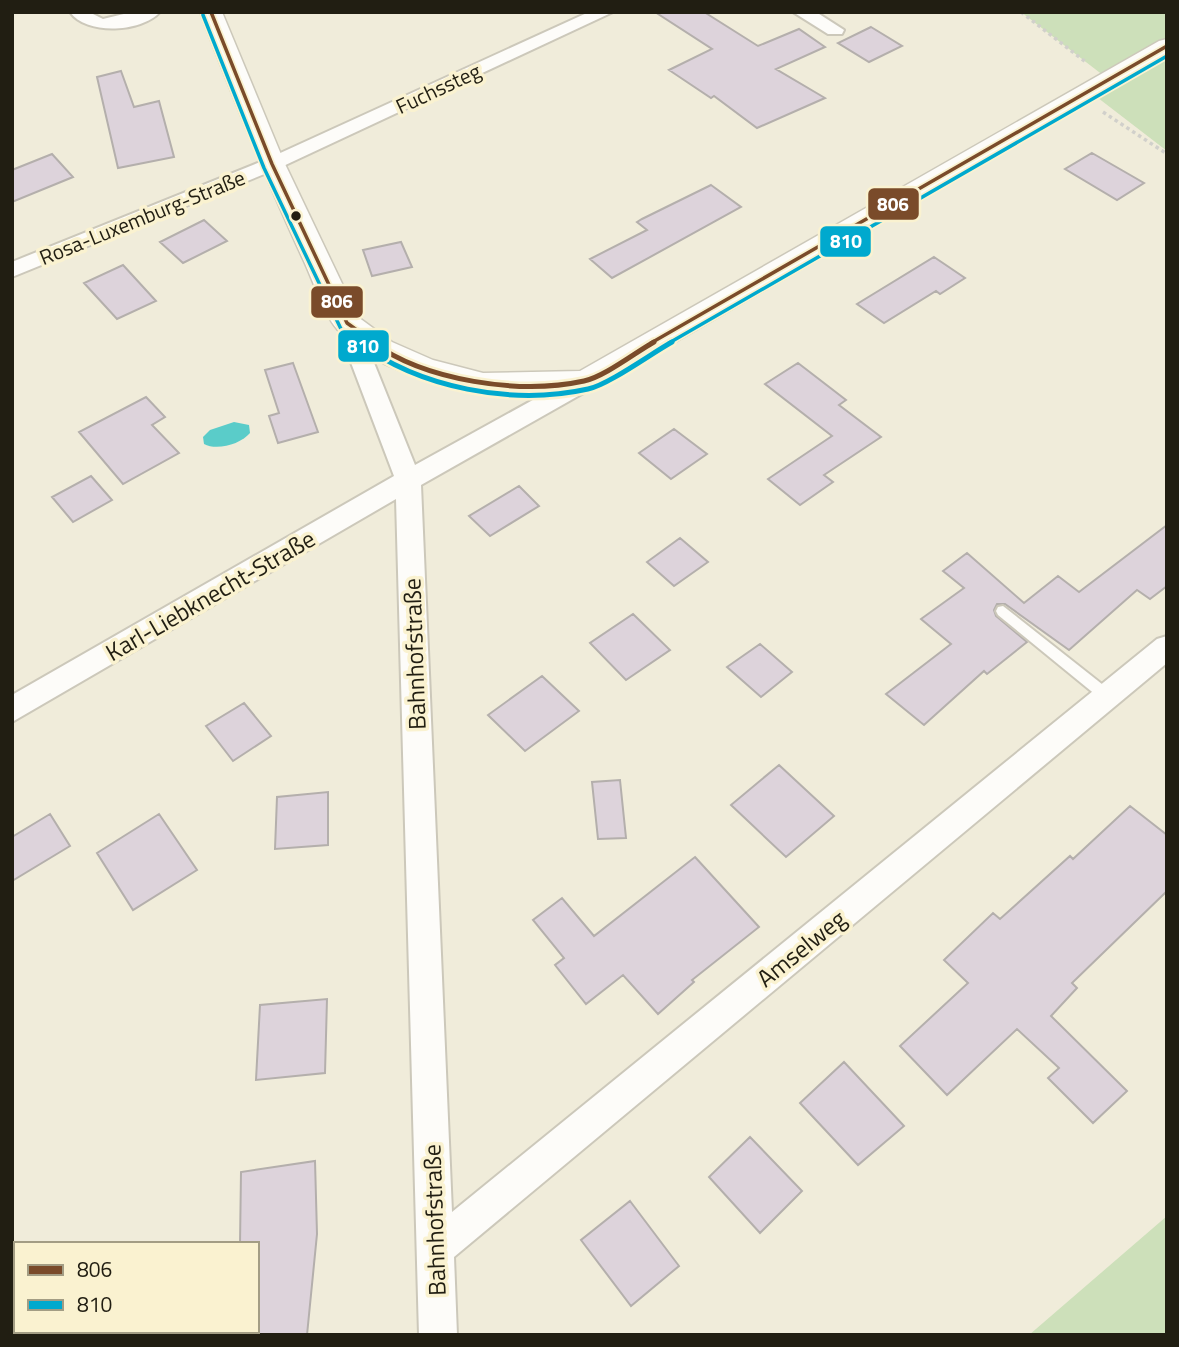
<svg xmlns="http://www.w3.org/2000/svg" width="1179" height="1347" font-family="'Titillium Web',sans-serif">
<style>
.green{fill:#cde0ba}
.water{fill:#5accc9}
.building{fill:#ddd3db;stroke:#b4afac;stroke-width:2}
.lines{fill:none;stroke-linecap:round;stroke-linejoin:round}
.service-casing{stroke:#ccc8ba;stroke-width:4}
.minor-casing{stroke:#ccc8ba;stroke-width:4}
.tertiary-casing{stroke:#ccc8ba;stroke-width:3}
.path{stroke:#d1d0cb;stroke-width:3.5;stroke-dasharray:3.5 3.5;stroke-linecap:butt}
.service{fill:#fdfcf9;fill-rule:evenodd}
.minor{fill:#fdfcf9;fill-rule:evenodd}
.tertiary{fill:#fdfcf9;fill-rule:evenodd}
.bus-1-far1-casing{stroke:#faf2d0;stroke-width:7}
.bus-1-casing{stroke:#faf2d0;stroke-width:10}
.bus-2-far1-casing{stroke:#faf2d0;stroke-width:7}
.bus-2-casing{stroke:#faf2d0;stroke-width:10}
.bus-1-far1{stroke:#7a4b2a;stroke-width:3.5}
.bus-1{stroke:#7a4b2a;stroke-width:5}
.bus-2-far1{stroke:#00a9ce;stroke-width:3.5}
.bus-2{stroke:#00a9ce;stroke-width:5}
.bus-dot{fill:#211e12;stroke:#faf2d0;stroke-width:2.5}
.labels{text-anchor:middle;dominant-baseline:central;stroke-width:7;stroke-linejoin:round;paint-order:stroke}
.far-street-label{font-size:21px;fill:#211e12;stroke:#faf2d0}
.street-label{font-size:24px;fill:#211e12;stroke:#faf2d0}
.line-badge{stroke:#faf2d0;stroke-width:2.5}
.badge-label{font-size:19px;text-anchor:middle;font-weight:bold;fill:#fff}
</style>
<rect width="100%" height="100%" fill="#f0ecda"/>
<!-- green -->
<path class="green" d="M1021,12h146v139l-78,-60 19,-12z
M1167,1216v119h-138z"/>
<!-- water -->
<path class="water" d="M234,422l15,3 1,8c-9,11 -33,18 -46,11l-1,-7 7,-7z"/>
<!-- building -->
<path class="building" d="M655,12h49l54,34 41,-17 26,18 -49,22 49,29 -68,30 -43,-32 -3,2 -42,-28 43,-21z
M871,27l31,19 -33,16 -31,-19z
M121,71l13,36 25,-6 15,56 -56,11 -21,-91z
M1092,153l52,30 -27,17 -52,-31z
M52,154l21,23 -61,25v-32z
M711,185l30,22 -129,71 -22,-19 57,-29 -10,-8 5,-3z
M204,220l23,21 -44,22 -23,-21z
M401,242l11,25 -40,9 -9,-26z
M934,257l31,21 -25,16 -4,-3 -52,32 -27,-19z
M123,265l33,36 -39,18 -33,-36z
M293,363l25,69 -40,11 -9,-27 10,-3 -14,-43z
M798,363l48,37 -7,5 42,32 -57,38 9,7 -33,23 -32,-26 64,-43 -67,-52z
M146,397l19,20 -13,8 27,28 -56,31 -44,-52z
M674,429l33,25 -36,25 -32,-26z
M91,476l21,24 -39,22 -21,-25z
M519,486l20,20 -49,30 -21,-20z
M1167,525v61l-17,13 -13,-9 -68,60 -64,-46h-8l-3,6 2,6 31,26 -40,32 -3,-3 -60,54 -38,-31 65,-50 -30,-25 43,-31 -21,-17 24,-18 57,50 34,-27 21,16z
M680,538l28,24 -34,24 -27,-24z
M633,614l37,36 -44,30 -36,-37z
M760,644l32,28 -31,25 -34,-30z
M542,676l37,35 -54,40 -37,-36z
M244,703l27,33 -38,25 -27,-35z
M779,765l55,51 -48,41 -55,-52z
M620,780l6,58 -28,1 -6,-57z
M328,792v53l-53,4 2,-52z
M1130,806l37,29v56l-95,92 5,5 -26,28 76,75 -34,32 -45,-45 11,-10 -42,-39 -70,66 -47,-49 68,-63 -24,-23 49,-47 7,6 70,-63 3,3z
M50,814l20,32 -58,35v-44z
M159,814l38,56 -64,40 -36,-57z
M695,857l64,70 -67,53 2,2 -36,32 -35,-39 -37,29 -31,-39 9,-7 -31,-38 29,-22 32,38z
M327,999l-2,74 -69,7 4,-75z
M844,1062l60,64 -46,39 -58,-62z
M750,1137l52,54 -42,42 -51,-56z
M315,1161l2,73 -10,101h-50v-91h-17l1,-72z
M630,1201l49,65 -48,40 -50,-66z"/>
<g class="lines">
<!-- service casing -->
<g class="service-casing">
<path id="service" d="M1003,606l109,86 2,4 -2,4 -5,2 -5,-2 -104,-85 -2,-4 2,-4z"/>
</g>
<!-- minor casing -->
<g class="minor-casing">
<path id="minor" d="M70,12h19l14,7 29,-7h28c-18,20 -73,24 -90,0z
M589,12h24l-334,156 -267,109v-15l253,-102z
M793,12h23l28,18 -2,4h-14z
M347,315l8,3 3,5 57,142 163,-90 8,-2 8,2 4,6 -4,6 -173,98 31,727 705,-573 10,-3v27l-713,594 3,78h-38l-23,-836 -384,223v-27l382,-219 -58,-153 3,-5z"/>
</g>
<!-- tertiary casing -->
<g class="tertiary-casing">
<path id="tertiary" d="M200,12h22l63,152 73,153 34,25 41,18 50,13 97,-2 579,-330 8,-2v17l-571,332c-69,21 -210,-1 -259,-59 -14,-16 -25,-52 -35,-72 -37,-80 -70,-162 -102,-245z"/>
</g>
<!-- path -->
<path class="path" d="M1021,12l66,51
M1103,112l64,42"/>
<!-- service -->
<use href="#service" class="service"/>
<!-- minor -->
<use href="#minor" class="minor"/>
<!-- tertiary -->
<use href="#tertiary" class="tertiary"/>
<!-- bus-1-far1 casing -->
<g class="bus-1-far1-casing">
<path id="bus-1-far1" d="M211,12l61,152 75,159 28,20
M651,343l516,-297"/>
</g>
<!-- bus-1 casing -->
<g class="bus-1-casing">
<path id="bus-1" d="M372,342c53,39 148,53 212,39 20,-4 52,-29 70,-39"/>
</g>
<!-- bus-2-far1 casing -->
<g class="bus-2-far1-casing">
<path id="bus-2-far1" d="M203,15l61,153 77,161 19,14
M669,343l498,-287"/>
</g>
<!-- bus-2 casing -->
<g class="bus-2-casing">
<path id="bus-2" d="M358,342c61,46 154,64 230,47 20,-4 64,-36 84,-47"/>
</g>
<!-- bus-1-far1 -->
<use href="#bus-1-far1" class="bus-1-far1"/>
<!-- bus-1 -->
<use href="#bus-1" class="bus-1"/>
<!-- bus-2-far1 -->
<use href="#bus-2-far1" class="bus-2-far1"/>
<!-- bus-2 -->
<use href="#bus-2" class="bus-2"/>
</g>
<!-- markers -->
<circle class="bus-dot" cx="296" cy="216" r="6"/>
<g class="labels">
<!-- far-street labels -->
<g class="far-street-label">
<text transform="translate(438 88) rotate(-25)">Fuchssteg</text>
<text transform="translate(142 217) rotate(-22)">Rosa-Luxemburg-Straße</text>
</g>
<!-- street labels -->
<g class="street-label">
<text transform="translate(210 595) rotate(-30)">Karl-Liebknecht-Straße</text>
<text transform="translate(414 654) rotate(-92)">Bahnhofstraße</text>
<text transform="translate(801 948) rotate(-39)">Amselweg</text>
<text transform="translate(434 1220) rotate(-92)">Bahnhofstraße</text>
</g>
</g>
<g class="line-badge">
<rect x="867" y="187" width="53" height="34" rx="7" fill="#7a4b2a"/>
<rect x="819" y="225" width="53" height="33" rx="7" fill="#00a9ce"/>
<rect x="310" y="285" width="54" height="34" rx="7" fill="#7a4b2a"/>
<rect x="337" y="329" width="53" height="34" rx="7" fill="#00a9ce"/>
</g>
<g class="badge-label">
<text x="893" y="211">806</text>
<text x="846" y="248">810</text>
<text x="337" y="308">806</text>
<text x="363" y="353">810</text>
</g>
<!-- border -->
<rect width="1179" height="1347" fill="none" stroke="#211e12" stroke-width="28"/>
<!-- legend -->
<rect x="14" y="1242" width="245" height="91" fill="#faf2d0" stroke="#a39d84" stroke-width="2"/>
<rect x="28" y="1265" width="35" height="10" fill="#7a4b2a" stroke="#a39d84" stroke-width="2"/>
<text x="77" y="1277" font-size="21" fill="#211e12">806</text>
<rect x="28" y="1300" width="35" height="10" fill="#00a9ce" stroke="#a39d84" stroke-width="2"/>
<text x="77" y="1312" font-size="21" fill="#211e12">810</text>
</svg>
